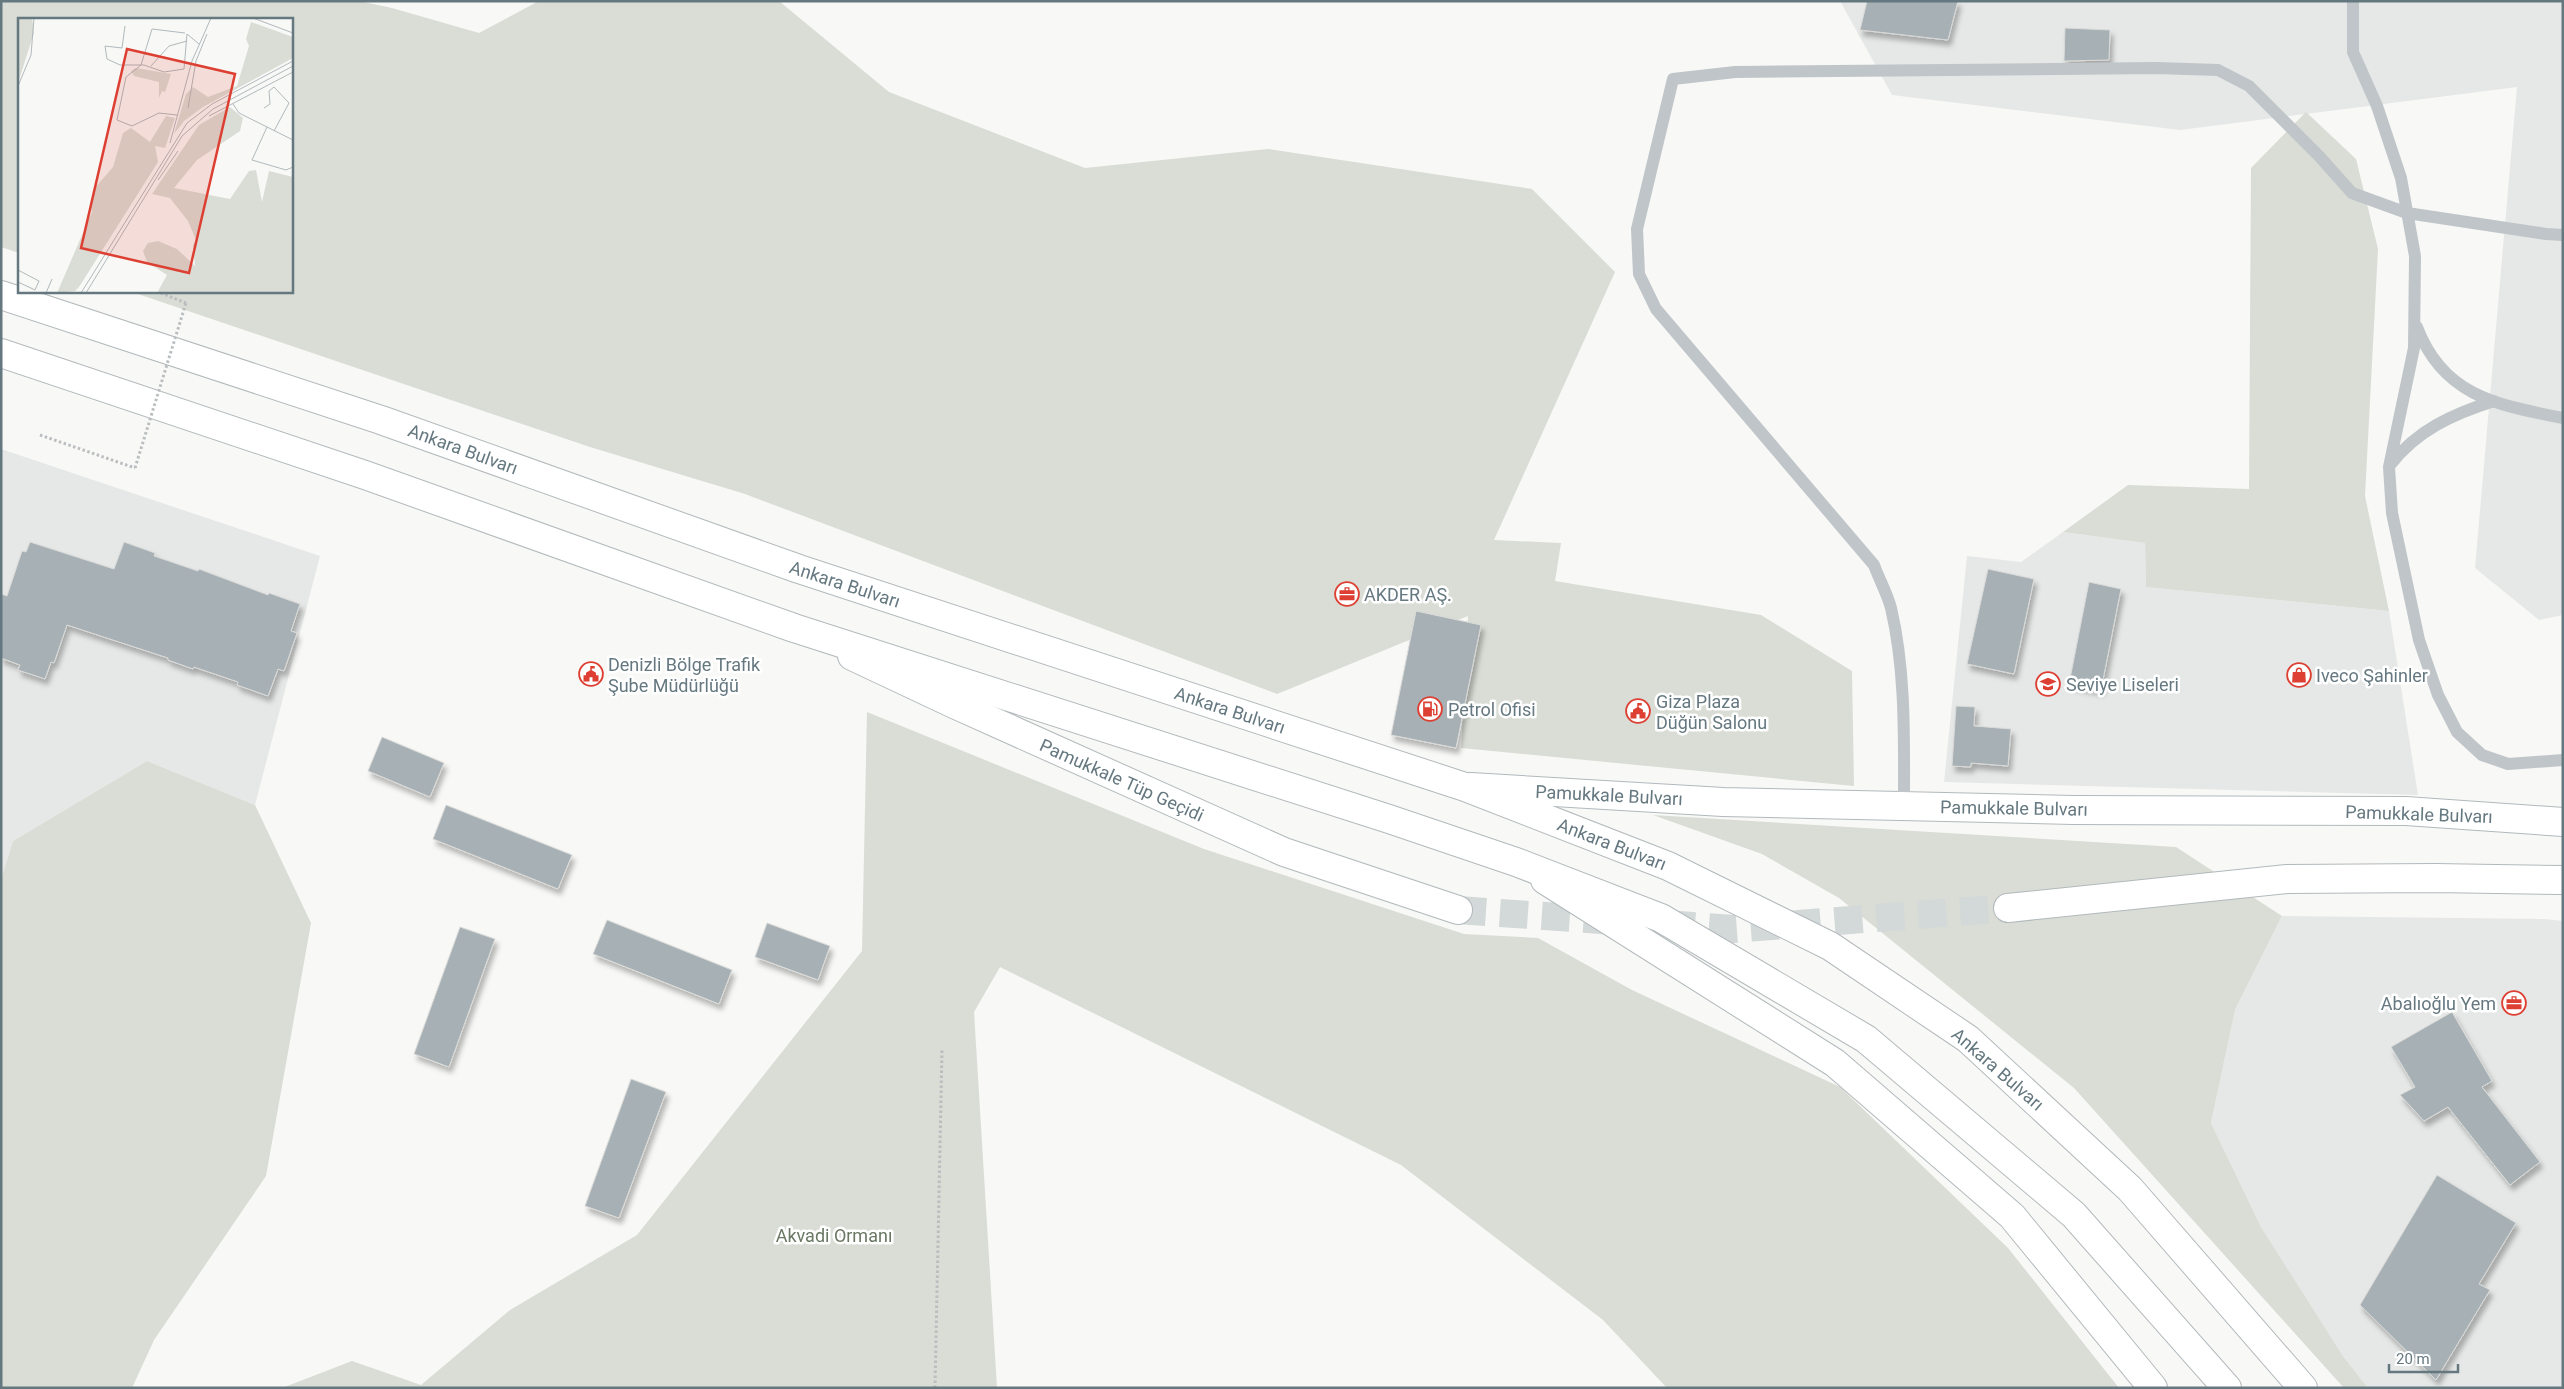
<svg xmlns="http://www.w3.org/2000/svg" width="2564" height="1389" font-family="Roboto,sans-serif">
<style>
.built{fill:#e6e8e7}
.green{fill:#d9ddd5}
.building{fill:#a7b1b5;stroke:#dadad8;filter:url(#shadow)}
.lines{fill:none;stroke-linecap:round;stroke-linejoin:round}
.secondary-tunnel{stroke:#d3d8d8;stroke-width:28;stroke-dasharray:28 14;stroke-linecap:butt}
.secondary-casing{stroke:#b2b9bc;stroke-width:30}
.primary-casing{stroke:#b3b9bc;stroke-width:30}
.path{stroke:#babec0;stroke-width:3;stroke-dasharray:2.5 2.5;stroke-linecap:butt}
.lane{stroke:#bfc5c8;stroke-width:12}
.secondary{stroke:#fff;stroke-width:28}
.primary{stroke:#fff;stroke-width:28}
.path-bridge{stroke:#babec0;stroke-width:3;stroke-dasharray:2.5 2.5;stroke-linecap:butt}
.labels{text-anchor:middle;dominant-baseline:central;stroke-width:5;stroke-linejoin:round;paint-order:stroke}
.street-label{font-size:18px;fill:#657880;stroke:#fff}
.poi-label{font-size:18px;fill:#657880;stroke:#fff;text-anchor:start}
.park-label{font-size:18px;fill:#6a7863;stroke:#fff}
.inset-road{fill:none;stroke:#b0b9bc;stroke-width:1}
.view{fill:#dd3f32;fill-opacity:0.15;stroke:#dd3f32;stroke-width:2.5}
.inset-edge{fill:none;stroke:#657880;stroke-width:2.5}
</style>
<defs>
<filter id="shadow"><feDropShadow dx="3" dy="5.5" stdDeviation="2.5" flood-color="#0004"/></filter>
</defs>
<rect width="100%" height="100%" fill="#f8f8f6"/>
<!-- built -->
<path class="built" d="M1840,1h723v614l-24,5 -64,-52 42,-481 -337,43 -288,-35z
M1,449l319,107 -65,249 -108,-44 -134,80 -12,38z
M2063,532l82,11 1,44 243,24 29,184 -474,-13 23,-226 54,6z
M2282,916l262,3 19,2v467h-195l-25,-32 -82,-129 -50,-104 24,-113z"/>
<!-- green -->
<path class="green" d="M1,1h358l33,7 87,25 60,-32h240l110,91 196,76 183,-19 264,40 83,83 -121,268 67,3 -6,38 206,34 91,56 2,115 -393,-38 7,-132 -191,78 -532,-200 -155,-47 -461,-156h162v-272h-272v234l-18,-6z
M2306,112l50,47 22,90 -13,247 24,115 -243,-24 -1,-44 -82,-11 65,-47 121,4 2,-321z
M867,712l337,137 260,85 74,4 94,52 208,97 168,161 111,140h-452l-64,-68 -202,-155 -401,-198 -26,45 23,376h-715l70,-27 69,24 89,-75 127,-75 225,-284z
M147,761l108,44 56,118 -45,253 -112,164 -22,48h-131v-509l12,-38z
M1653,815l523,32 106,69 -47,94 -24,113 50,104 82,129 25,32h-24l-270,-300 -235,-190 -77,-44z"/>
<!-- building -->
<path class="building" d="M1867,1h91l-10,39 -88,-10z
M2065,28l45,2 -1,30 -45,1z
M30,542l84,27 10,-27 31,11 -1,3 44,15 1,-2 69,26 1,-2 31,11 -9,27 6,2 -13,38 -6,-2 -10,27 -31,-11 1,-3 -44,-15 -1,2 -25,-9v-2l-101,-33 -13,38 -3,-1 -6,17 -27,-9 2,-5 -19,-7v-64l6,2 15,-45 4,1z
M1988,569l46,10 -20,95 -47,-10z
M2089,582l32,7 -20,101 -32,-6z
M1416,611l65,14 -25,123 -65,-13z
M1956,706l19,1 -1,19 37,3 -3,37 -37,-3v4l-19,-1z
M382,737l62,26 -14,34 -62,-26z
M446,805l126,50 -14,34 -125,-50z
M607,920l125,50 -13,34 -126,-50z
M767,923l63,23 -12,34 -63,-23z
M460,927l35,12 -46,128 -35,-13z
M2452,1012l40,69 -10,6 58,75 -30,23 -62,-78 -24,14 -24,-26 15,-8 -24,-40z
M631,1079l35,13 -47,126 -34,-12z
M2437,1175l79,48 -37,61 11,6 -54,90 -76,-75z"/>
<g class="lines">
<!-- secondary-tunnel -->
<path class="secondary-tunnel" d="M1458,910l158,11
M1667,924l66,5 275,-21"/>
<!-- secondary casing -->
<g class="secondary-casing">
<path id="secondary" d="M852,656l102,48 330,148 174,58
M1471,787l252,15 350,8 333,1 157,11
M1545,880l290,183 177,153 141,172
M2008,908l279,-29 148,-1 128,2"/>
</g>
<!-- primary casing -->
<g class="primary-casing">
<path id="primary" d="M1,295l380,125 418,149 666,218 203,79 162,80 138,93 162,150 173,199
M1,353l364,122 429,153 595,191 127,43 145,56 205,121 208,176 153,173"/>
</g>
<!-- path -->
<path class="path" d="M156,291l30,12
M40,435l95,33
M935,1388l7,-338"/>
<!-- lane -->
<path class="lane" d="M2353,1v51l24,54 24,72 14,78 -1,92 -25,119 3,46 27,127 19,55 19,37 25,23 26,9 55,-4
M2417,327c26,69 80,78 146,91
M2390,465c27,-35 63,-51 104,-64
M1904,806c0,-66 2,-134 -13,-198 -4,-15 -12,-29 -17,-43l-218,-256 -17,-35 -2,-45 36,-150 62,-7 422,-4 61,2 31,16 70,70 33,37 55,20 139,21 17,1"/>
<!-- secondary -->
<use href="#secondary" class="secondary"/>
<!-- primary -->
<use href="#primary" class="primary"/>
<!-- path-bridge -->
<path class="path-bridge" d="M135,468l51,-165"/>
</g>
<!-- icons -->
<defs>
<g id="office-ring" transform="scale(1.25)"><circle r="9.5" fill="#fff" stroke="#dd3f32" stroke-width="1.5"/><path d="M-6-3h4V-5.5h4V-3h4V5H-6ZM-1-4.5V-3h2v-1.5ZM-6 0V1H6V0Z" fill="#dd3f32"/></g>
<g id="civic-ring" transform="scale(1.25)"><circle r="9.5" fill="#fff" stroke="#dd3f32" stroke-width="1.5"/><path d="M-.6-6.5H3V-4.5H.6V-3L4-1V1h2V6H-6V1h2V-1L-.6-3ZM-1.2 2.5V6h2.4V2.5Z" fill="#dd3f32"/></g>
<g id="shop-ring" transform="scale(1.25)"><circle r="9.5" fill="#fff" stroke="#dd3f32" stroke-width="1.5"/><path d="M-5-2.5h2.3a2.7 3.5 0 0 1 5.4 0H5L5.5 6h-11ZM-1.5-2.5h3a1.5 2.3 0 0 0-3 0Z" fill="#dd3f32"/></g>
<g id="school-ring" transform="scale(1.25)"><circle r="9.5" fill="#fff" stroke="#dd3f32" stroke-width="1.5"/><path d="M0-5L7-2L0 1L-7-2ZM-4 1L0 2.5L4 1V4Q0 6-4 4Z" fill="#dd3f32"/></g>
<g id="fuel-ring" transform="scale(1.25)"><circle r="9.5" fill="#fff" stroke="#dd3f32" stroke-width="1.5"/><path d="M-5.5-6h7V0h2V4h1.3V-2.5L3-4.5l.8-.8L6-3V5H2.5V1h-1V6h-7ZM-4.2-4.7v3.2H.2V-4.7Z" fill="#dd3f32"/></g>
</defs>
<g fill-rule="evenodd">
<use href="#office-ring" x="1347" y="594"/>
<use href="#civic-ring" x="591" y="674"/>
<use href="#shop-ring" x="2299" y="675"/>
<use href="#school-ring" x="2048" y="684"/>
<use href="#fuel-ring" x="1430" y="709"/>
<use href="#civic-ring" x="1638" y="711"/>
<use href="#office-ring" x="2514" y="1003"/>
</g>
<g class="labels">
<!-- street labels -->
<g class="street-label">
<text transform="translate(463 449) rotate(20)">Ankara Bulvarı</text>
<text transform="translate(845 584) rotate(18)">Ankara Bulvarı</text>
<text transform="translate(1230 710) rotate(18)">Ankara Bulvarı</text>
<text transform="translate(1122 780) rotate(24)">Pamukkale Tüp Geçidi</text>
<text transform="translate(1609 795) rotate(3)">Pamukkale Bulvarı</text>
<text transform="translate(2014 808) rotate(1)">Pamukkale Bulvarı</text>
<text transform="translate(2419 814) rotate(2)">Pamukkale Bulvarı</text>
<text transform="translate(1612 844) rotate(21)">Ankara Bulvarı</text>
<text transform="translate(1998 1069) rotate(41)">Ankara Bulvarı</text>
</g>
<!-- poi labels -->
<g class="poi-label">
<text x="1364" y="594">AKDER AŞ.</text>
<text x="608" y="664">Denizli Bölge Trafik<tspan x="608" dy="21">Şube Müdürlüğü</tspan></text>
<text x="2316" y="675">Iveco Şahinler</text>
<text x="2066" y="684">Seviye Liseleri</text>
<text x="1656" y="701">Giza Plaza<tspan x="1656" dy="21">Düğün Salonu</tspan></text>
<text x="1448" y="709">Petrol Ofisi</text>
<text x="2496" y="1003" text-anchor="end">Abalıoğlu Yem</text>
</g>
<!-- park labels -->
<g class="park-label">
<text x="834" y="1235">Akvadi Ormanı</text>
</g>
</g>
<!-- overview -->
<g transform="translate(18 18)">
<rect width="275" height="275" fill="#f8f8f6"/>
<path d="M0,0h14l2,15 -16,50zM233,4l42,15v21l-90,49 -19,14 -10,13 12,-40 7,-7 15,10 29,-11 12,-40 -3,-7zM118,50l35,6 -6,18 -3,-1 -3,7v-16l-25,-6 -3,-5zM212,89l13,11 -3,13 -43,29 -23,28 56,11 19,-28 7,-1 6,32 7,-31 24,6v116h-136l10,-18 -20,-13 -4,-11 5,-8 10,-2 19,8 18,17 -2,-21 3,-5 -8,-19 -18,-23 -18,-4 47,-69zM148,98l9,2 -10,30 -10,-2 3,16 -79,125 -4,4 -18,2 35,-81 -2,-8 4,-15 19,-22 10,-34 8,-5 19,14z" fill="#d9ddd5"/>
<path class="inset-road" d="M235,0l40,15M107,8l-3,22 -17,-2 2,13 13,6h24l20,7 20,-3 3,-35M169,16l12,10M133,48l18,-20 18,-5M0,68l13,-31 3,-37M215,86l6,9 54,27M170,90l8,-47 11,-27M246,90l6,-4 -1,-13 5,-4 15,16 -15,28M159,97l-18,-2 -27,13 -15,-6 9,-43 15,-12 11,-36 33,4M191,98l84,-44M249,109l-15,33 34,10 7,-3M152,125l22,-82 19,-43M140,162l20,-29M0,252l21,11 -4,9 -17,-8M28,275l6,-14M63,275l106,-170 25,-19 81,-43M68,275l96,-157 31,-27 80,-43"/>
<path class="view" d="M109,31l108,25 -46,199 -108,-25z"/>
<rect width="275" height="275" class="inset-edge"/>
</g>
<!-- border -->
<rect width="2564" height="1389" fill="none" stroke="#657880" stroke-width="5"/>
<!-- scale -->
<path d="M2389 1364v8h69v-8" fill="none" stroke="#657880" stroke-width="2.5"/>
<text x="2396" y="1364" font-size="15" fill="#657880" stroke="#ffffff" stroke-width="4" paint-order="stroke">20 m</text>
</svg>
